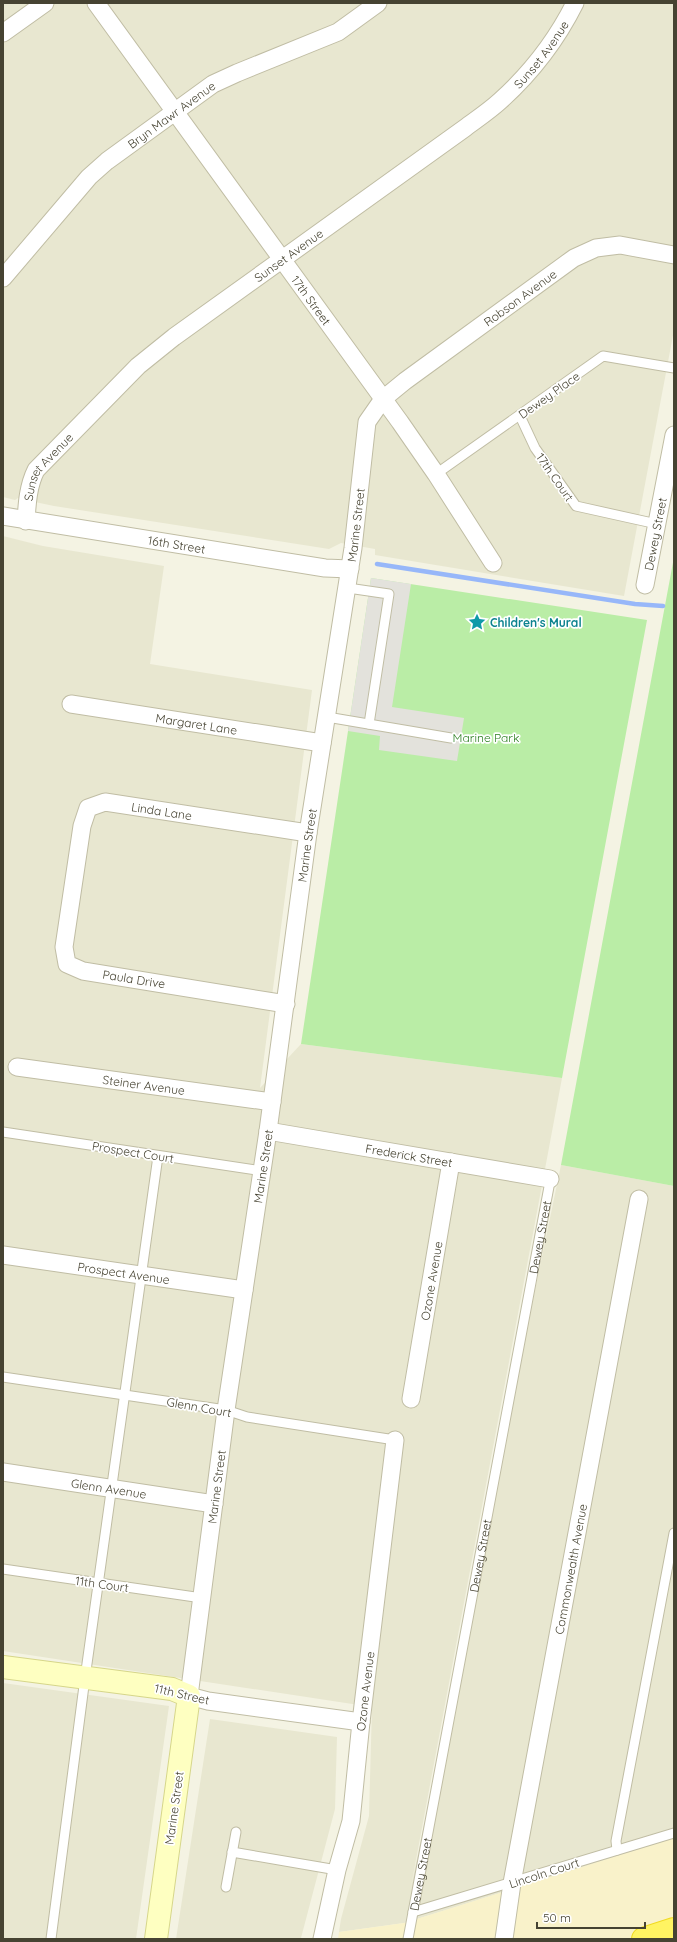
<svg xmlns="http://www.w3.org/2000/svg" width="677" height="1942" font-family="Quicksand,sans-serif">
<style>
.residential{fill:#e8e7d0}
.commercial{fill:#f9f2ca}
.green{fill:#baeda6}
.parking{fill:#e3e2dc}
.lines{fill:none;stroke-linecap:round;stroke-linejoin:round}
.stream{stroke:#97b7f9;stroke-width:4.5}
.lane-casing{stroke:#c0bda4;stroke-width:11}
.street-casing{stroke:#c0bda4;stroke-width:19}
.secondary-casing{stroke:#d6d68a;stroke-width:24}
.highway-casing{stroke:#f0da21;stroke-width:24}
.lane{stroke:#fff;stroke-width:9}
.street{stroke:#fff;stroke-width:17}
.secondary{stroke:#feffc1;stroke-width:22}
.highway{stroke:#fff462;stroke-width:22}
.labels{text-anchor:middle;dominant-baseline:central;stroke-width:3.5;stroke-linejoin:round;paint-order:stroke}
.street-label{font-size:12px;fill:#464332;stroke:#fff}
.culture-label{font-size:12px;font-weight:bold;fill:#0d838f;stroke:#fff;text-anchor:start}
.park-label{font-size:12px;fill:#2a7e1f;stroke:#fff}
</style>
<rect width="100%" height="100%" fill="#f4f3e3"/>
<!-- residential -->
<path class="residential" d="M3,3h671v327l-50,266 -249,-41v-6l-34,-6 -12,6 -275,-43 -19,-4 -1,-2 -16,-2 -3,2 -12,-3z
M3,536l40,10 121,20 -14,98 162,26 -52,398 41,-44 261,34 -152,814 151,-727 113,21v653l-270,84 -65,9 2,-13 28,-103 3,-109 -369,-56z
M3,1683l166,23 -33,233h-133z
M210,1719l127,18 -2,72 -34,129 -125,1z"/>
<!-- commercial -->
<path class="commercial" d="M674,1838v101h-336l1,-7 65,-9z"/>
<!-- green -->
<path class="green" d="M674,557v629l-113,-21z
M371,578l276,42 -85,458 -261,-34z"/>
<!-- parking -->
<path class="parking" d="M371,578l40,6 -19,123 72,11 -7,43 -78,-11 1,-14 -32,-5z"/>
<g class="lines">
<!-- stream -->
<path class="stream" d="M377,564l258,40 28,2"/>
<!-- lane casing -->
<g class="lane-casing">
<g id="lane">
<path d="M520,416l15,32 41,58 81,18"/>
<path d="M436,474l167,-118 71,12"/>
<path d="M348,588l41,6 -20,130"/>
<path d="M327,717l124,21"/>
<path d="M3,1132l260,39"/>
<path d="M3,1377l223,33 21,7 148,23"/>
<path d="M3,1569l199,29"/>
<path d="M617,1850l-1,-9 58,-308"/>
<path d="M232,1852l105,18"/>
<path d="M226,1887l10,-55"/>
<path d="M413,1912l261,-79"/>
<path d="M51,1939l34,-261 73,-522"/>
<path id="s1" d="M408,1939l143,-763"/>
</g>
</g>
<!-- street casing -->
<g class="street-casing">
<g id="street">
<path id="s2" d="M96,3l304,419 36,52 57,89"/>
<path d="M3,33l42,-30"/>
<path id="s3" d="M3,278l86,-101 18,-16 106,-77 24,-11 101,-41 40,-29"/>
<path id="s4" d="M3,516l322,52 25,1"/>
<path id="s5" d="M26,521c1,-17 2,-35 10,-51l102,-104 36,-29 291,-209c12,-9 24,-17 35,-27 30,-27 57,-62 75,-98"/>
<path id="s6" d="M645,585l29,-150"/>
<path id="s7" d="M71,704l251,39"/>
<path id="s8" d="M286,1004l-203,-33 -16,-7 -3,-17 18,-121 6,-18 17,-6 203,31"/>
<path id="s9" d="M17,1067l255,35"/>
<path id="s10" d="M268,1131l282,48"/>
<path id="s11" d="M3,1255l241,35"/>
<path id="s12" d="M411,1399l40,-237"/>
<path id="s13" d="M3,1472l211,32"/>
<path id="s14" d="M361,1722l-153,-21 -19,-5 37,-286 42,-279 40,-298 45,-285 14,-126 16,-23 22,-18 169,-123 22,-10 24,-3 54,10"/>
<path id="s15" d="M322,1939l15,-69 14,-49 10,-99 34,-282"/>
<path id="s16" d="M504,1939l8,-56 127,-684"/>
</g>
</g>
<!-- secondary casing -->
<g class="secondary-casing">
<path id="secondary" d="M3,1667l169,22 17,7 -33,243"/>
</g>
<!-- highway casing -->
<g class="highway-casing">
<path id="highway" d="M643,1939l31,-10"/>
</g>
<!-- lane -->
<use href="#lane" class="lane"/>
<!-- street -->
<use href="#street" class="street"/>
<!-- secondary -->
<use href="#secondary" class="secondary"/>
<!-- highway -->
<use href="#highway" class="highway"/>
</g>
<!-- icons -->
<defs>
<g id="sight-bare" transform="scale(1.38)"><path d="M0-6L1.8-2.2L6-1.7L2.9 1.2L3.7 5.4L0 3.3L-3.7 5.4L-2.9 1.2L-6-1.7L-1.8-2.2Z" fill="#0f9aa8" stroke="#fff" stroke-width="2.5" paint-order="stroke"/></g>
</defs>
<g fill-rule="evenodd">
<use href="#sight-bare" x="477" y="622"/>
</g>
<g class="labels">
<!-- street labels -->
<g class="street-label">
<text stroke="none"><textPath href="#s5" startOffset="709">Sunset Avenue</textPath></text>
<text stroke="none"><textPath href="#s3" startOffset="236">Bryn Mawr Avenue</textPath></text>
<text stroke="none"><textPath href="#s5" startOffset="385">Sunset Avenue</textPath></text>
<text stroke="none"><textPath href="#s14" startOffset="1659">Robson Avenue</textPath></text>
<text stroke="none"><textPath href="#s2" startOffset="367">17th Street</textPath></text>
<text transform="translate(549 395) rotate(-35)">Dewey Place</text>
<text stroke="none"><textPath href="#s5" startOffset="61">Sunset Avenue</textPath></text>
<text transform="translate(555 477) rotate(55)">17th Court</text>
<text stroke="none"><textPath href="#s14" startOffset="1357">Marine Street</textPath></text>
<text stroke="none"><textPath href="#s6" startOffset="52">Dewey Street</textPath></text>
<text stroke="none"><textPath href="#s4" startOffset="176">16th Street</textPath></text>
<text stroke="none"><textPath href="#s7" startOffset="127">Margaret Lane</textPath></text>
<text stroke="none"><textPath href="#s8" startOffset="457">Linda Lane</textPath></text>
<text stroke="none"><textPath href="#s14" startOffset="1033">Marine Street</textPath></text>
<text transform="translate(134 979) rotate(9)">Paula Drive</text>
<text stroke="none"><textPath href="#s9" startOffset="128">Steiner Avenue</textPath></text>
<text transform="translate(133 1152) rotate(9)">Prospect Court</text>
<text stroke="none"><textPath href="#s10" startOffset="143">Frederick Street</textPath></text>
<text stroke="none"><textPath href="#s14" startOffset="709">Marine Street</textPath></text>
<text stroke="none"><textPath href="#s1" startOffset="714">Dewey Street</textPath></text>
<text stroke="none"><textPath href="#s11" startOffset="122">Prospect Avenue</textPath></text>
<text stroke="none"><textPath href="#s12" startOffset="120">Ozone Avenue</textPath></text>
<text transform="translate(199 1407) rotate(10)">Glenn Court</text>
<text stroke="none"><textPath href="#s14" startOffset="385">Marine Street</textPath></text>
<text stroke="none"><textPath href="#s13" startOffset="107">Glenn Avenue</textPath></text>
<text stroke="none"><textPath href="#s1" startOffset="390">Dewey Street</textPath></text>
<text stroke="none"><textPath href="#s16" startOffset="376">Commonwealth Avenue</textPath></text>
<text transform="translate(102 1584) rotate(8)">11th Court</text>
<text stroke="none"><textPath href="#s15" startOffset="252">Ozone Avenue</textPath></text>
<text transform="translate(182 1694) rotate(13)">11th Street</text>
<text transform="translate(174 1808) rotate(-82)">Marine Street</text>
<text transform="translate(544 1873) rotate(-18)">Lincoln Court</text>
<text stroke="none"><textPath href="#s1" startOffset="66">Dewey Street</textPath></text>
</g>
<!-- culture labels -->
<g class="culture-label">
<text x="490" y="622">Children's Mural</text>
</g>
<!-- park labels -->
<g class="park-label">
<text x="486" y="737">Marine Park</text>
</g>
</g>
<!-- border -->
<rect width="677" height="1942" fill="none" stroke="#464332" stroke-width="8"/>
<!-- scale -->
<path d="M537 1922v6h108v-6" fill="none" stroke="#464332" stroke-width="2"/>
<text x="543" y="1922" font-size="12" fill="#464332" stroke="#ffffff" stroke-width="3" paint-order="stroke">50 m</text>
</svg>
